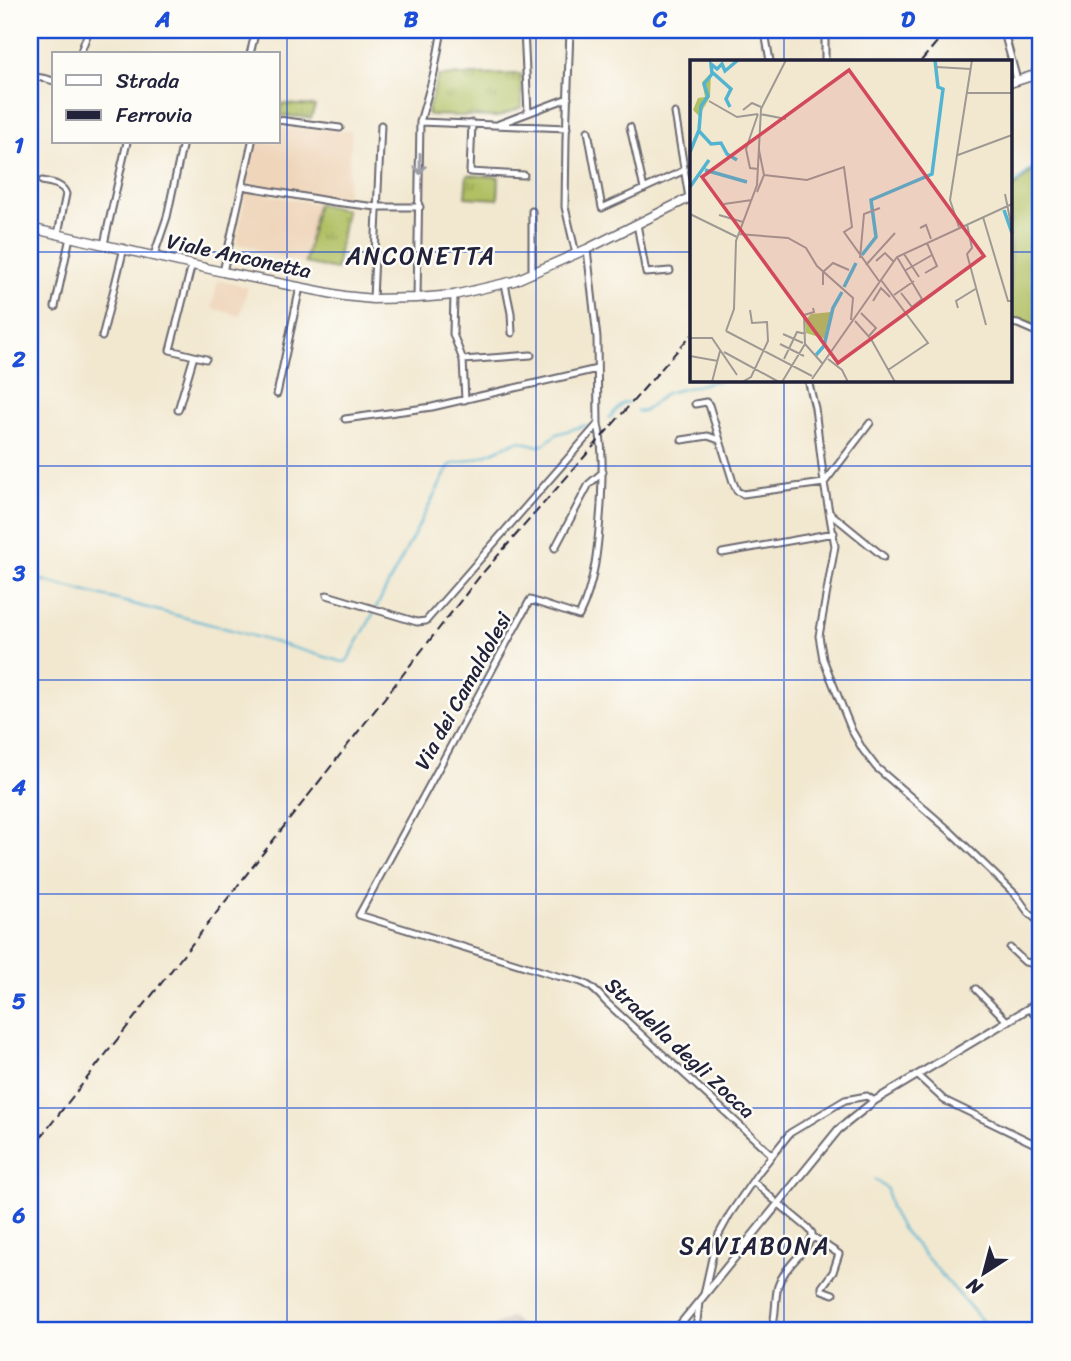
<svg xmlns="http://www.w3.org/2000/svg" width="1071" height="1361" font-family="Sriracha,sans-serif">
  <style>
    .built { fill: #efd6bb }
    .industrial { fill: url(#industrial-furrows) }
    .grass { fill: url(#grass-tufts); stroke: #69714f; stroke-width: 2 }
    .pitch { fill: #b0c063; stroke: #69714f; stroke-width: 2 }
    .lines { fill: none; stroke-linecap: round; stroke-linejoin: round }
    .stream { stroke: #52b4d1; stroke-width: 2 }
    .minor-casing { stroke: #6b676f; stroke-width: 9 }
    .tertiary-casing { stroke: #6b676f; stroke-width: 10 }
    .primary-casing { stroke: #6b676f; stroke-width: 11 }
    .minor { stroke: #fff; stroke-width: 5 }
    .tertiary { stroke: #fff; stroke-width: 6 }
    .primary { stroke: #fff; stroke-width: 8 }
    .rail { stroke: #22223b; stroke-width: 2; stroke-dasharray: 10 5; stroke-linecap: butt }
    .oneway { stroke: #9c9ca7 }
    .grid { fill: none; stroke: #1d4ed8; stroke-width: 2; stroke-opacity: 0.55 }
    .labels { text-anchor: middle; stroke-width: 5; stroke-linejoin: round; paint-order: stroke }
    .street-label { font-size: 21px; fill: #22223b; stroke: #fdfcf7 }
    .quarter-label { font-size: 24px; letter-spacing: 2px; fill: #22223b; stroke: #fdfcf7 }
    .inset-river { fill: none; stroke: #52b4d1; stroke-width: 3.5 }
    .inset-road { fill: none; stroke: #9f9994; stroke-width: 2 }
    .view { fill: #d1495b; fill-opacity: 0.15; stroke: #d1495b; stroke-width: 3.5 }
    .inset-edge { fill: none; stroke: #22223b; stroke-width: 3.5 }
    .neatline { fill: none; stroke: #1d4ed8; stroke-width: 2.5 }
    .grid-label { font-size: 23px; text-anchor: middle; font-weight: bold; fill: #1d4ed8 }
  </style>
  <defs>
    <pattern id="industrial-furrows" width="10" height="10" patternUnits="userSpaceOnUse" patternTransform="scale(1.75)"><rect width="10" height="10" fill="#cdc2b9"/><path d="M-1 1l2-2M0 10L10 0M9 11l2-2" fill="none" stroke="#b0a6a0"/></pattern>
    <pattern id="grass-tufts" width="24" height="20" patternUnits="userSpaceOnUse" patternTransform="scale(1.75)"><rect width="24" height="20" fill="#b0c063"/><path d="M3 7l-1-3M5 7V3M7 7l1-3M15 17l-1-3M17 17v-4M19 17l1-3" fill="none" stroke="#8f9c53"/></pattern>
  </defs>
  <rect width="100%" height="100%" fill="#fdfcf7"/>
  <filter id="ink" filterUnits="userSpaceOnUse"><feTurbulence type="fractalNoise" baseFrequency=".0143" numOctaves="2"/><feDisplacementMap in="SourceGraphic" scale="14" xChannelSelector="R" yChannelSelector="G"/><feConvolveMatrix kernelMatrix="1 2 1 2 8 2 1 2 1" color-interpolation-filters="sRGB"/></filter>
  <filter id="wash" filterUnits="userSpaceOnUse"><feTurbulence type="fractalNoise" baseFrequency=".00686" numOctaves="4" result="noise"/><feDisplacementMap in="SourceGraphic" scale="28" xChannelSelector="R" yChannelSelector="G"/><feGaussianBlur stdDeviation="1.57" result="paint"/><feColorMatrix in="noise" values="0 0 0 0 0 0 0 0 0 0 0 0 0 0 0 0 0 1.4 0 .05"/><feComposite in="paint" operator="in"/></filter>
  <g filter="url(#wash)">
    <rect width="100%" height="100%" fill="#f2e8d0"/>
    <path class="built" d="M278,128L352,131L346,202L248,183L246,181L253,142H278Z
      M246,191L317,204L305,263L256,251V248L236,244Z
      M218,280L248,287L240,316L212,308Z"/>
    <path class="industrial" d="M512,1317L525,1331H483Z"/>
    <path class="grass" d="M521,74L522,107L498,117L429,115L427,113L438,76Z
      M281,104L315,106L311,118L279,115Z
      M467,175L499,177L498,199L465,197Z
      M317,204L346,210L336,270L305,263Z"/>
    <path class="pitch" d="M1041,163V323L1028,327L1010,317V191Z"/>
    <g class="lines">
      <path class="stream" d="M1010,189L1041,160
        M637,411L643,412L666,393L720,380
        M609,418L623,403L629,402
        M30,577L228,629L343,662L347,661L374,613
        M376,608L450,465L481,457L515,442L520,441L538,446L543,445L557,434L586,425
        M874,1179L887,1189L890,1208L901,1228L991,1331
        M848,1322L852,1331"/>
    </g>
  </g>
  <g filter="url(#ink)">
    <g class="lines">
      <g class="minor-casing">
        <path id="minor" d="M524,30L528,113
          M570,30L566,139L565,207L576,254
          M825,30V61
          M1004,32L1017,80
          M80,54L89,30
          M250,54L256,30
          M770,61L765,32L775,30
          M30,80C38,75 46,79 54,81
          M675,113L689,198
          M278,120L340,128
          M420,122L567,128
          M472,123L470,172L524,175
          M499,124L568,98
          M630,127L644,189
          M588,131L602,208L685,170
          M42,181C51,183 63,184 66,194L58,234
          M242,186L334,202L377,207H420
          M532,211V274
          M637,224L646,273L670,271
          M104,244L127,142
          M587,249L597,338L598,424C604,451 602,478 601,505C598,544 596,581 579,616L530,600L359,915L557,976C582,981 589,982 606,1002L772,1155
          M154,255L167,217L183,142
          M192,264L170,350L206,359
          M223,272L252,142
          M505,284L511,313L512,333
          M454,295L453,334L463,360L531,355
          M417,298L420,122L434,73L442,30
          M373,299L381,125
          M55,307L70,237
          M1010,323L1018,324L1041,334
          M102,337L124,248
          M463,360L465,400
          M808,380L815,408L824,483L835,546L819,636L823,659L852,731L863,750L876,767L951,832L1016,895L1028,912L1041,924
          M277,394L300,287
          M695,404L706,402L709,405L733,482L737,491L743,494L824,483L870,423
          M178,410L194,356
          M345,419L432,407L597,369
          M682,440L708,436L719,440
          M830,513L884,557
          M555,548L589,484L603,472
          M722,553L834,533
          M327,595L417,622L426,621L598,424
          M1010,948L1025,962L1030,963L1041,955
          M976,989L1007,1021
          M1035,1005L1041,1011
          M1029,1009L1041,1021
          M917,1075L944,1100L1041,1147
          M753,1181L774,1200
          M812,1236L839,1254L833,1272L822,1287V1290L833,1294
          M704,1294L712,1258L719,1234L730,1214L758,1173L790,1133L845,1100L867,1096L874,1101
          M696,1331L699,1302
          M771,1331C777,1316 774,1301 778,1286C784,1267 803,1255 812,1238V1233L808,1228L778,1203"/>
      </g>
      <g class="tertiary-casing">
        <path id="tertiary" d="M675,1331L838,1130L874,1101L1041,1001"/>
      </g>
      <g class="primary-casing">
        <path id="primary" d="M1010,83L1041,73
          M30,228L223,272L344,296L373,299L417,298L454,295L514,281L587,249L691,197"/>
      </g>
      <use href="#minor" class="minor"/>
      <use href="#tertiary" class="tertiary"/>
      <use href="#primary" class="primary"/>
      <path class="rail" d="M921,61L947,30
        M30,1151L480,576L691,335"/>
    </g>
    <defs><path id="oneway-shaft" d="M-6 0H5M1.5-3L5.5 0L1.5 3" fill="none" stroke-width="1.6" stroke-linecap="round" stroke-linejoin="round" transform="scale(1.75)"/></defs>
    <use class="oneway" href="#oneway-shaft" transform="translate(420 164) rotate(90)"/>
  </g>
  <path class="grid" d="M287,30V1331M536,30V1331M784,30V61M30,252H691M1010,252H1041M784,380V1331M30,466H1041M30,680H1041M30,894H1041M30,1108H1041"/>
  <g class="labels">
    <g class="street-label">
      <text transform="translate(239 256) rotate(12)" y="7">Viale Anconetta</text>
      <text transform="translate(463 691) rotate(-61)" y="7">Via dei Camaldolesi</text>
      <text transform="translate(680 1048) rotate(43)" y="7">Stradella degli Zocca</text>
    </g>
    <g class="quarter-label">
      <text x="421" y="264">ANCONETTA</text>
      <text x="755" y="1254">SAVIABONA</text>
    </g>
  </g>
  <g transform="translate(690 60)">
    <rect width="322" height="322" fill="#f2e8d0"/>
    <path d="M21,13L20,37L9,56L3,50L8,38L15,37L12,22Z" fill="#b0c063"/>
    <path d="M141,252L135,279L116,273L115,261L121,254Z" fill="#b0c063"/>
    <path class="inset-river" d="M22,12L41,29L36,39L40,47M9,71L21,84L31,83L37,94L47,100M0,92L9,70L11,46L18,36L14,24L22,14L21,4L27,9L32,4L35,11L48,0M15,110L57,122M0,127L19,100M314,150L322,173M172,195L186,177L181,140L242,114L253,29L248,27L245,0M154,227L166,203M126,295L134,286L143,248L152,232"/>
    <path class="inset-road" d="M246,7L281,9M277,33H322M19,41L47,57L68,54M53,50L62,43L71,47M68,54L56,89L60,108L68,109M70,54L96,59M268,95L322,75M74,115L117,120L154,107L162,167L154,172L189,221M67,132L74,115L69,90M315,134L322,169M34,144L62,140M0,154L47,177M29,155L53,162M293,157L318,241H322M277,164L282,188L277,194L296,265M269,167L260,140L282,0M230,168L236,165L241,179M48,174L98,178L116,188L127,206L163,238L161,260M214,194L229,217M207,197L232,239L222,247L211,233M170,198L174,154L190,148M186,201L195,193L203,201M176,205L205,173M216,210L242,195M235,213L247,206L237,183M191,220L238,283L198,310M133,225V212L143,203L159,210M204,235L224,221M183,241L191,228L200,237M123,248L124,252L114,255L115,284L132,303M268,248L266,241L287,228M171,253L186,268L179,276M165,261L181,279L205,322M36,271L44,249L46,181L67,125L71,49L96,0M36,271L122,316M93,274L113,283M0,278H22L47,315M90,284L114,296M34,292L89,322M0,296L28,301M94,299L107,272L116,274M138,299L152,310L158,322M122,319L207,197L322,144M22,322L30,291M52,322L61,317L78,281L77,262L62,263L60,250M92,322L115,284"/>
    <path class="view" d="M159,10L294,196L148,303L12,117Z"/>
    <rect width="322" height="322" class="inset-edge"/>
  </g>
  <rect width="1071" height="1361" fill="none" stroke="#fdfcf7" stroke-width="77"/>
  <rect x="52" y="52" width="228" height="91" fill="#fdfcf7" stroke="#a5a5ac" stroke-width="2"/>
  <rect x="66" y="75" width="35" height="10" fill="#ffffff" stroke="#a5a5ac" stroke-width="2"/>
  <text x="116" y="88" font-size="21" fill="#22223b">Strada</text>
  <rect x="66" y="110" width="35" height="10" fill="#22223b" stroke="#a5a5ac" stroke-width="2"/>
  <text x="116" y="122" font-size="21" fill="#22223b">Ferrovia</text>
  <g transform="translate(984 1273) rotate(216)" stroke="#fdfcf7" stroke-width="5" paint-order="stroke">
  <path d="M0-5L12 26L0 18L-12 26Z" fill="#22223b"/>
  <text y="-10" font-size="19" font-weight="bold" text-anchor="middle" fill="#22223b">N</text>
  </g>
  <rect x="38" y="38" width="994" height="1284" class="neatline"/>
  <g class="grid-label">
    <text x="163" y="27">A</text>
    <text x="411" y="27">B</text>
    <text x="660" y="27">C</text>
    <text x="908" y="27">D</text>
    <text x="19" y="153">1</text>
    <text x="19" y="367">2</text>
    <text x="19" y="581">3</text>
    <text x="19" y="795">4</text>
    <text x="19" y="1009">5</text>
    <text x="19" y="1223">6</text>
  </g>
</svg>
